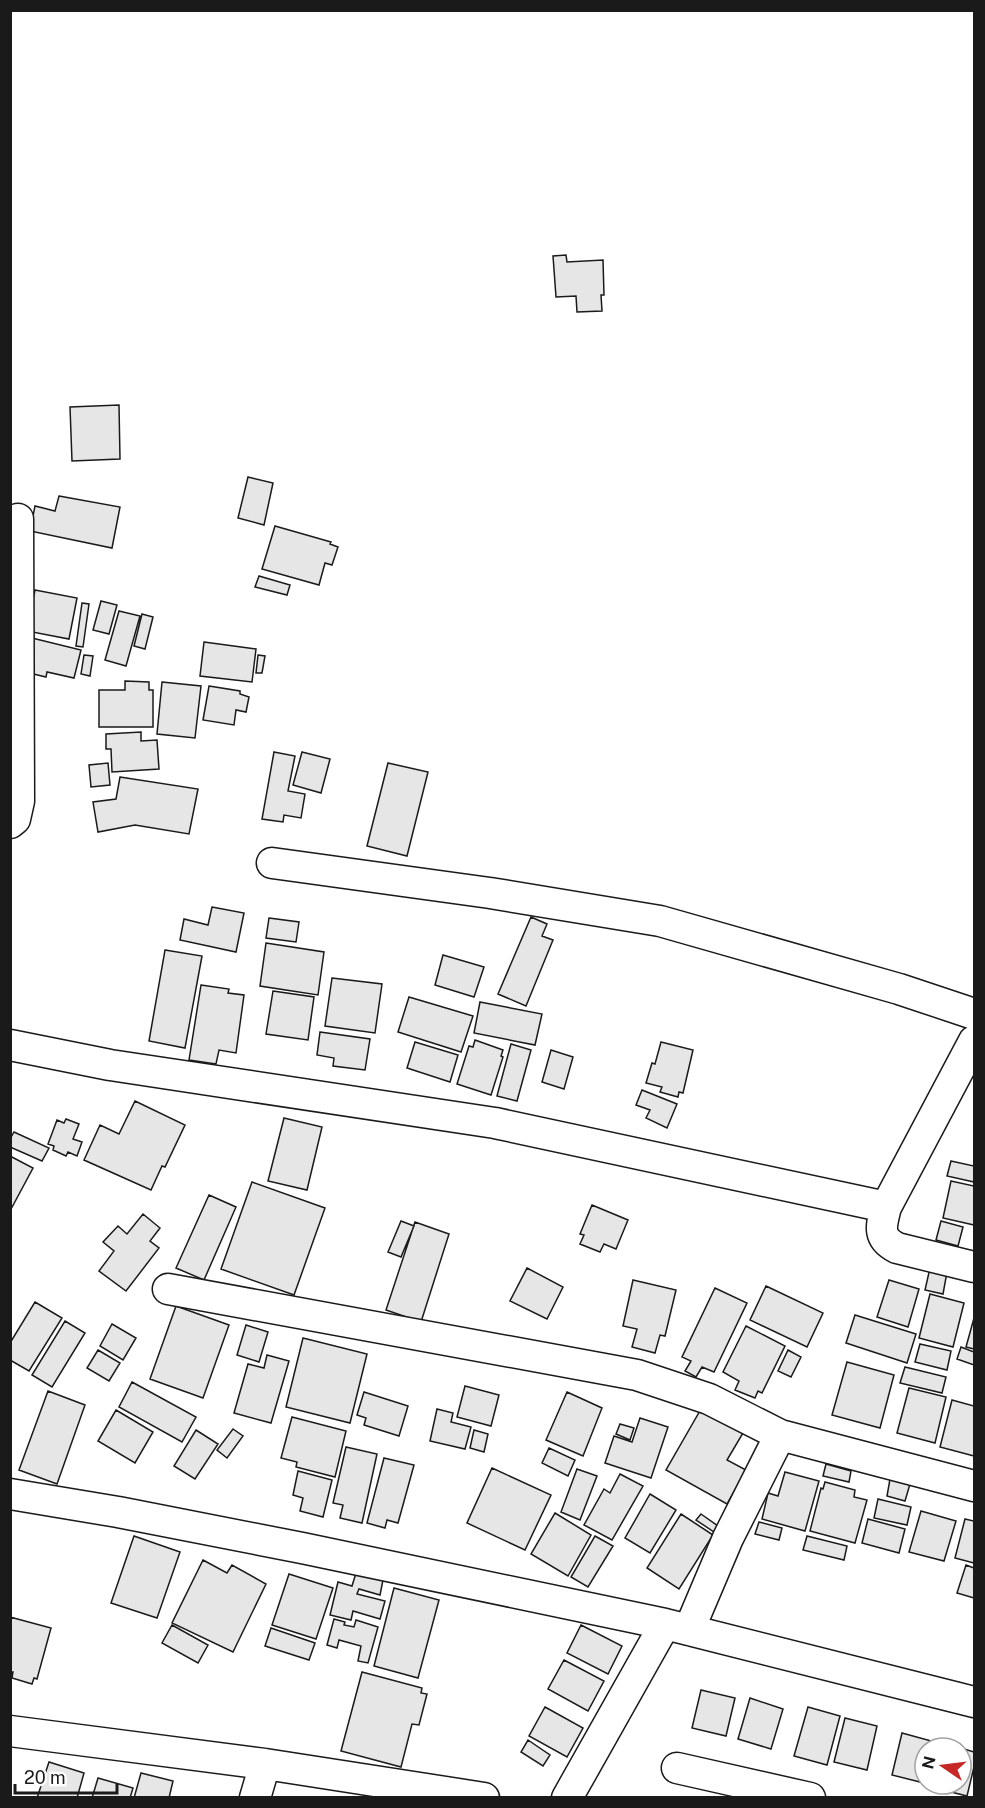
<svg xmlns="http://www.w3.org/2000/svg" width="985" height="1808" font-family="'Public Sans',sans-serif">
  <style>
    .building { fill: #e6e6e6; stroke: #1a1a1a; stroke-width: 1.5 }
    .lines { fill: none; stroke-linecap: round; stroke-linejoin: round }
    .minor-casing { stroke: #1a1a1a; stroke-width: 33 }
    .minor { stroke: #fff; stroke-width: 30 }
  </style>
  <rect width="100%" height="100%" fill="#fff"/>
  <path class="building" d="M566,255L567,262L603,260L604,295H601L602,311L577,312L576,296L556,297L553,256Z
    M119,405L120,459L72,461L70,407Z
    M248,477L273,483L264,525L238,518Z
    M59,496L120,507L112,548L30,531L35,506L55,511Z
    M275,526L331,542L330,544L338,547L332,565L325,563L319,585L262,569Z
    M259,576L290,585L287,595L255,587Z
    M35,590L77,598L69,639L27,631Z
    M101,601L117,605L109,634L93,630Z
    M82,603L89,604L83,647L76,646Z
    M119,611L140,616L126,666L105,660Z
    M142,614L153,617L145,649L134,646Z
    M32,638L81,650L74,678L47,672L46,677L25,672Z
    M204,642L256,649L252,682L200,676Z
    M84,655L93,656L90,676L81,674Z
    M258,655L265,656L262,673H256Z
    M125,681L149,682V690H153V727H99V690H125Z
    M162,682L201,686L195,738L157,734Z
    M209,686L240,691V694L249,697L246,712L236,710L234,725L203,720Z
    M141,732V741L157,740L159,769L112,772L111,749H106V734Z
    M274,752L295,756L288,791L305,794L301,818L284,815L283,822L262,819Z
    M302,752L330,759L321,793L293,785Z
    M108,763L110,785L91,787L89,765Z
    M388,763L428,772L407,856L367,846Z
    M120,777L198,789L189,834L135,825L98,832L93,802L116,799Z
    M212,907L244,913L236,952L180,940L184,919L208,925Z
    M531,917L547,924L542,936L553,940L526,1006L498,994Z
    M269,918L299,922L296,942L266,938Z
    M266,943L324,952L318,995L260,986Z
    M165,950L202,956L185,1048L149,1041Z
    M443,955L484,967L474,997L435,985Z
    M332,978L382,984L375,1033L325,1026Z
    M201,985L229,989L228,993L244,995L236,1053L219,1050L216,1064L189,1060Z
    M273,991L314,997L308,1040L266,1034Z
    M409,997L473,1016L461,1052L398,1032Z
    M480,1002L542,1014L535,1045L474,1033Z
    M320,1032L370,1039L365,1070L333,1066L334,1058L317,1055Z
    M475,1040L503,1050L501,1056L503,1057L491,1095L457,1084L469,1046L473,1047Z
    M415,1042L458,1055L450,1082L407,1068Z
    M661,1042L693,1050L683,1093L679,1092L678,1097L660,1092L662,1087L646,1083L652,1063L655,1064Z
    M511,1044L531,1050L517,1101L497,1096Z
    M551,1050L573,1057L564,1089L542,1082Z
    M642,1090L677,1104L667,1128L646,1118L650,1110L636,1105Z
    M135,1101L185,1125L165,1167L162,1166L151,1190L84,1160L100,1125L119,1134Z
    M284,1118L322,1127L307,1190L268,1181Z
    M66,1119L79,1124L73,1139L82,1142L77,1156L68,1152L66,1156L53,1150L54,1146L48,1144L57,1120L64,1123Z
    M14,1132L49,1148L42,1161L10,1147V1139Z
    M10,1156L33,1168L10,1211Z
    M951,1161L974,1166V1182L947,1176Z
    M951,1181L974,1186V1225L943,1218Z
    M252,1182L325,1208L294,1295L221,1269Z
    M209,1195L236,1207L204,1280L176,1268Z
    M592,1205L628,1220L616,1249L604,1244L600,1252L580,1244L584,1235L580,1234Z
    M143,1214L160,1228L150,1241L159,1248L126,1291L99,1271L114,1251L103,1242L118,1226L127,1234Z
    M401,1221L414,1226L401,1257L388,1252Z
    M941,1221L963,1227L958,1246L936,1240Z
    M415,1222L449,1234L421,1322L386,1310Z
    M527,1268L563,1287L547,1319L510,1301Z
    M930,1268L947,1272L943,1294L925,1290Z
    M633,1280L676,1290L665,1336L660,1335L655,1353L632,1347L637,1329L623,1326Z
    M889,1280L919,1289L908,1327L877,1317Z
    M766,1286L823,1313L807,1347L750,1320Z
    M715,1288L747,1303L714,1372L702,1367L696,1377L685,1371L691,1361L682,1357Z
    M930,1294L964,1303L953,1347L919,1338Z
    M35,1302L62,1318L29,1371L10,1360V1343Z
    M176,1306L229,1325L203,1398L150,1379Z
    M855,1315L916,1334L907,1363L846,1343Z
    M974,1318V1349L966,1347Z
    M65,1321L85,1333L52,1387L32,1375Z
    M112,1324L136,1338L123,1360L100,1346Z
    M246,1325L268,1332L259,1362L237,1355Z
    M746,1326L785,1346L762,1393L758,1391L755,1398L735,1390L739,1381L723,1372Z
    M303,1338L367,1354L350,1423L286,1407Z
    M920,1344L951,1351L947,1370L915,1362Z
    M961,1347L974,1352V1365L957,1359Z
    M98,1350L120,1363L109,1381L87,1368Z
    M788,1350L801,1357L791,1377L778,1371Z
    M267,1355L289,1361L271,1423L234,1413L248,1364L264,1368Z
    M847,1362L894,1375L880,1428L832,1415Z
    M905,1367L946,1377L942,1393L900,1383Z
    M132,1382L196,1417L182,1442L119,1407Z
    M465,1386L499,1395L491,1426L457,1417Z
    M909,1388L946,1397L935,1443L897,1433Z
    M48,1391L85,1405L57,1484L19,1470Z
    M364,1392L408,1406L399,1436L364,1425L366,1418L357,1415Z
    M567,1392L602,1408L583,1456L546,1440Z
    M952,1400L974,1406V1456L940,1447Z
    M437,1409L453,1413L451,1422L471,1427L465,1449L430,1441Z
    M701,1409L743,1433L727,1460L746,1470L727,1504L666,1470Z
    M116,1410L153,1432L135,1463L98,1441Z
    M292,1417L346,1431L335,1477L296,1467L297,1462L281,1458Z
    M640,1418L668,1427L651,1478L605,1463L614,1436L632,1442Z
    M620,1424L634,1428L630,1440L616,1434Z
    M233,1429L243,1436L227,1458L217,1450Z
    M196,1430L218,1444L195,1479L174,1466Z
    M474,1430L488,1434L484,1452L470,1448Z
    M346,1447L377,1454L362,1523L340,1518L343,1505L333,1503Z
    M549,1448L575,1460L568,1476L542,1463Z
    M384,1458L414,1465L398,1523L387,1520L385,1528L367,1523Z
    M826,1464L851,1471L849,1482L823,1476Z
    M492,1468L551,1495L525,1550L467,1523Z
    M577,1469L597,1476L580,1520L561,1512Z
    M298,1471L332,1480L323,1517L300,1511L303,1498L293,1495Z
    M785,1472L819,1481L805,1531L762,1519L768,1493L778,1496Z
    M620,1474L643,1486L612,1540L584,1525L604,1489L610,1493Z
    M890,1479L910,1484L905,1501L887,1496Z
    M825,1482L855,1490L854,1497L867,1500L855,1543L810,1531L821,1488L823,1489Z
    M650,1494L676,1510L650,1553L625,1538Z
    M878,1499L911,1507L907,1525L874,1518Z
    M921,1511L956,1521L944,1561L909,1552Z
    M555,1513L591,1535L568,1576L531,1554Z
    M681,1514L713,1535L679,1589L647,1568Z
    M701,1514L718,1526L714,1532L696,1520Z
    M868,1519L905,1529L899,1553L862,1543Z
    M965,1519L974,1521V1563L955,1558Z
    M759,1522L782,1528L779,1540L755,1534Z
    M134,1536L180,1552L157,1618L111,1603Z
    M595,1536L613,1546L588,1587L571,1577Z
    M807,1536L847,1546L844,1560L803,1550Z
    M203,1560L227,1573L232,1565L266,1584L233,1652L172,1623Z
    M966,1565L974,1568V1598L957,1593Z
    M356,1573L383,1580L380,1595L359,1589L357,1594L385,1601L380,1619L353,1611L351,1620L330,1615L338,1582L352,1586Z
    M289,1574L333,1588L316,1639L272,1625Z
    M394,1588L439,1600L418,1678L374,1666Z
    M10,1617L51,1628L37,1679L34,1678L32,1684L12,1678L13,1672H10Z
    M334,1619L345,1622L344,1625L354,1627L356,1620L378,1627L368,1663L358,1661L361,1646L339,1640L337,1648L327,1645Z
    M172,1625L208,1645L198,1663L162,1643Z
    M581,1625L622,1646L608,1674L567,1653Z
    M271,1628L315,1643L309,1660L265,1646Z
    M564,1660L604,1681L588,1711L548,1689Z
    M362,1672L422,1688L421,1693L427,1694L419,1725L412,1724L401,1767L341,1751Z
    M701,1690L735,1698L726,1736L692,1728Z
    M750,1698L783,1709L771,1749L738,1739Z
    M545,1707L583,1728L567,1757L529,1736Z
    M808,1707L840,1716L827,1765L794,1756Z
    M845,1718L877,1726L867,1770L834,1762Z
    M902,1733L935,1742L934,1748H925L924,1783L892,1775Z
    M528,1740L550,1755L543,1766L521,1752Z
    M942,1743L960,1748H941Z
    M961,1748L974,1752V1767L967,1796L931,1787L932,1784H961Z
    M49,1762L84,1773L77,1798H37Z
    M141,1773L173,1781L169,1798H134Z
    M98,1778L133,1788L130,1798H92Z"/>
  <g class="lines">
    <g class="minor-casing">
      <path id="minor" d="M10,823L15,819L19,801L18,519
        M272,863L490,893L660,921L899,989L974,1014
        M974,1041L886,1207C881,1226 877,1238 897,1248L974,1267
        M10,1045L110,1065L495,1123L886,1207
        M168,1289L637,1375L709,1399L780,1435L974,1486
        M10,1494L118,1512L302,1548L665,1624L974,1702
        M689,1630L728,1538L780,1435
        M10,1731L265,1764L484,1798
        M677,1768L810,1798
        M255,1798L265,1764
        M567,1798L665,1624"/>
    </g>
    <use href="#minor" class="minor"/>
  </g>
  <rect width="985" height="1808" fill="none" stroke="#1a1a1a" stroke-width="24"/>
  <g transform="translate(943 1766) rotate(284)"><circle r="28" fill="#ffffff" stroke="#a3a3a3" stroke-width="1.5"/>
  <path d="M0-4.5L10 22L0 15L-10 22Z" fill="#c62828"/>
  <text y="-9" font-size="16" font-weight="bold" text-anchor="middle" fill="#1a1a1a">N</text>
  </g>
  <path d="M15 1784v9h102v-9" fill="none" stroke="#1a1a1a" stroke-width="3"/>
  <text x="24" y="1784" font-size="18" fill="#1a1a1a" stroke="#ffffff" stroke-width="4.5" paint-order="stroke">20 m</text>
</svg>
